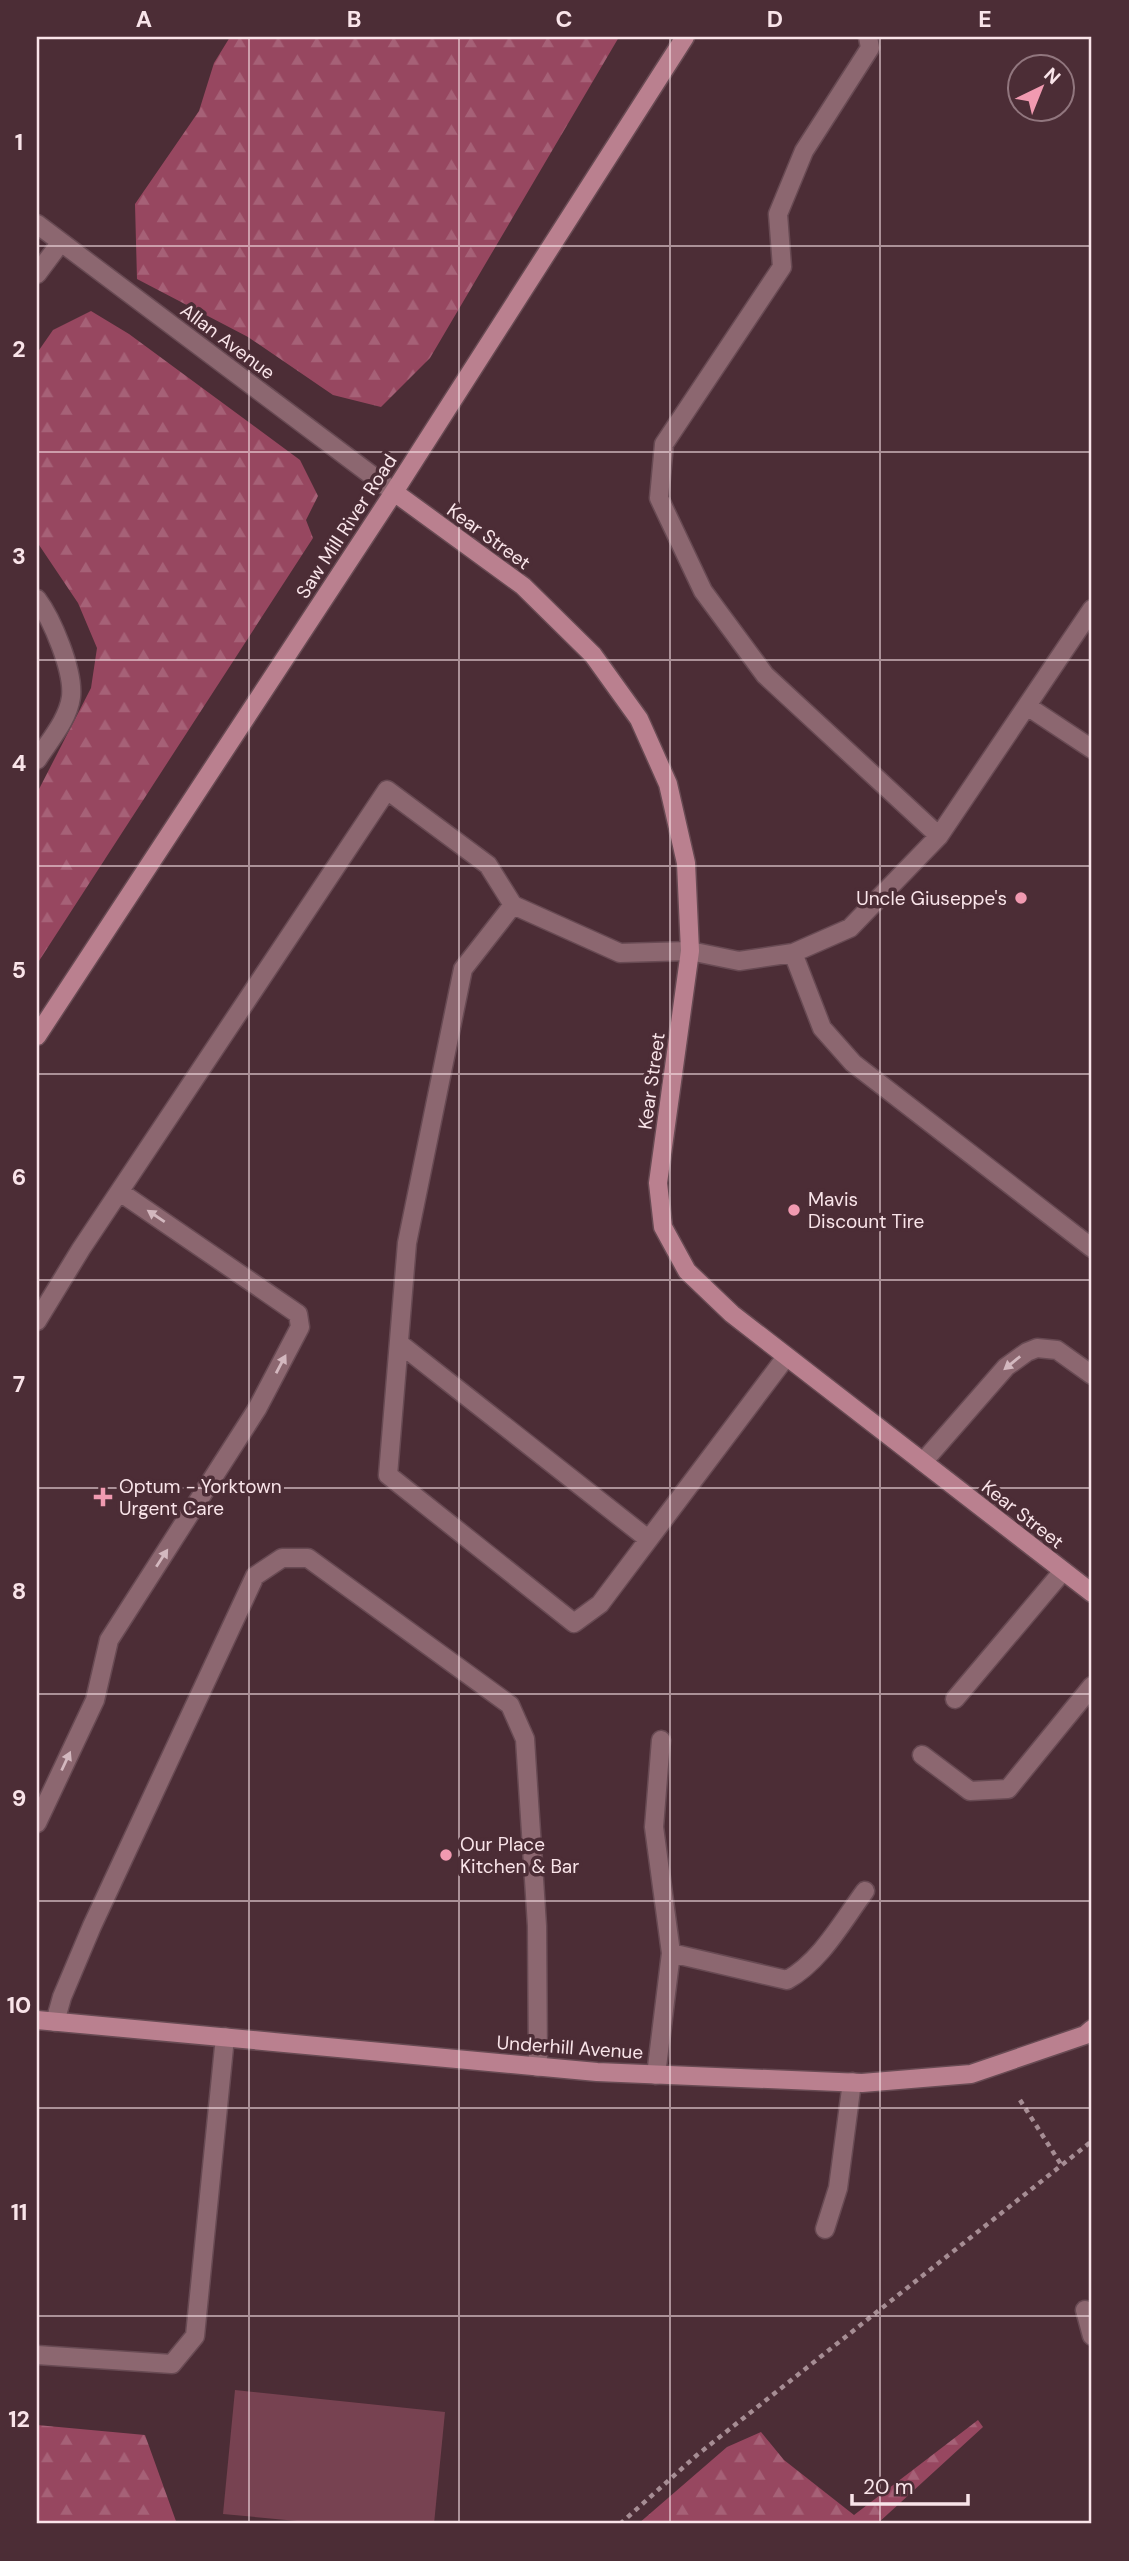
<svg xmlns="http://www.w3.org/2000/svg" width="1129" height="2561" font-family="'DM Sans',sans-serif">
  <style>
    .forest { fill: url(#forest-firs) }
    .garden { fill: #774251 }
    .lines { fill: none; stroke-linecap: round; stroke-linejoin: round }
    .lane-casing { stroke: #684a53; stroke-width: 21 }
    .street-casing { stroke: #684a53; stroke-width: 21 }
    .secondary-casing { stroke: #684a53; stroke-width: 21 }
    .path { stroke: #a68d94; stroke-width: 4.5; stroke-dasharray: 5 5; stroke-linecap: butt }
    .lane { stroke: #8c6770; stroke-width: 18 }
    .street { stroke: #8c6770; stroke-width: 18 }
    .secondary { stroke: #ba808f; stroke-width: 18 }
    .oneway { fill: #d3b8bf }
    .grid { fill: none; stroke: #f9e4e9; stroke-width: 2; stroke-opacity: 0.55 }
    .poi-dot { fill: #f19ab1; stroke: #4c2d36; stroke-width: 2.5 }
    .labels { text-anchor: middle; stroke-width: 7; stroke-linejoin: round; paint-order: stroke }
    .street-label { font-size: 19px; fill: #f9e4e9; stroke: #4c2d36 }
    .poi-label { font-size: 19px; fill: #f9e4e9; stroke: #4c2d36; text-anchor: start }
    .neatline { fill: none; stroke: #f9e4e9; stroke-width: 2.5 }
    .grid-label { font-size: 23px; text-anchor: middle; font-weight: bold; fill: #f9e4e9 }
  </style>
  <defs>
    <pattern id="forest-firs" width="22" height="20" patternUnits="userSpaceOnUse" patternTransform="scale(1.75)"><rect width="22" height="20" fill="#974760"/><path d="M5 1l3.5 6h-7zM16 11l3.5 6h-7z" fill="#a66177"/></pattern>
  </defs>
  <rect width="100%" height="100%" fill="#4c2d36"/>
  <path class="forest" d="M230,37H619L430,358L381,407L333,395L248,337L137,279L135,204L199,111L214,63Z
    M91,311L129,334L300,460L318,496L306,520L313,538L37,964V793L91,688L97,648L78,603L37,542V353L53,330Z
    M978,2420L983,2427L877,2524H638L727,2447L761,2432L784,2460L854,2515Z
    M37,2425L145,2435L177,2524H37Z"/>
  <path class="garden" d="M235,2390L445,2412L434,2524H329L223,2514Z"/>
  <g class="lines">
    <g class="lane-casing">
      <path id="lane" d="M868,37L870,48L804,151L778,214L782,267L664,444L659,498L703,591L765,675L939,836
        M37,599C52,619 74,671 71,697C68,720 49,741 37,760
        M1027,706L1092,749
        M793,953L822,1028L853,1063L1092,1248
        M37,1321L81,1249L387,790L488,865L513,905
        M399,1343L648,1539
        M786,1357L600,1604L574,1623L388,1475L407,1243L463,969L513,905L620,953L690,951L739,961L793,953L850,928L939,836L1092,609
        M923,1462L1006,1367L1027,1352L1037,1348L1057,1350L1092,1375
        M955,1699L1063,1571
        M922,1755L970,1791L1008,1789L1092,1686
        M37,1823L95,1700L109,1640L257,1409L300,1327L298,1314L120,1192
        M671,1953L787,1980C821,1961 842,1922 865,1891
        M55,2022L62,1997L92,1926L255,1576L282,1558H308L510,1705L525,1739L537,1926L538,2067
        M656,2075L671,1953L654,1827L661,1740
        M825,2229L838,2188L852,2082
        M1085,2310L1092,2336
        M37,2355L172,2364L195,2336L225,2037"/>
    </g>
    <g class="street-casing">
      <path id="street" d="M37,224L394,492
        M37,274L61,242"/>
    </g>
    <g class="secondary-casing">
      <path id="secondary" d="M394,492L523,586L593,655L639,719L668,784L686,863L690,951L658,1183L663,1227L687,1271L732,1314L1092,1593
        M37,1036L394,492L685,37
        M37,2020L597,2072L862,2083L971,2074L1085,2035L1092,2029"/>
    </g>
    <path class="path" d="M1020,2100L1062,2166
      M620,2524L697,2455L1092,2141"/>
    <use href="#lane" class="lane"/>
    <use href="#street" class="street"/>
    <use href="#secondary" class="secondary"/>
  </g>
  <defs><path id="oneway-solid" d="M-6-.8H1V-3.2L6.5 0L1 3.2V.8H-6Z" transform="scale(1.75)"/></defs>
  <g class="oneway">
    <use href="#oneway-solid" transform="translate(156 1216) rotate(-146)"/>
    <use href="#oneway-solid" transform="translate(1012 1363) rotate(141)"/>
    <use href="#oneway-solid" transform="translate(281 1364) rotate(-62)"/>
    <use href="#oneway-solid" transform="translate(162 1558) rotate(-57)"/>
    <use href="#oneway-solid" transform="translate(66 1761) rotate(-65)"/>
  </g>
  <path class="grid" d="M249,37V2524M459,37V2524M670,37V2524M880,37V2524M37,246H1092M37,452H1092M37,660H1092M37,866H1092M37,1074H1092M37,1280H1092M37,1488H1092M37,1694H1092M37,1901H1092M37,2108H1092M37,2316H1092"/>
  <g class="poi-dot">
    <circle cx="1021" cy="898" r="7"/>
    <circle cx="794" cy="1210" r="7"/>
    <path d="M99.5 1486.5h7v7h7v7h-7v7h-7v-7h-7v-7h7z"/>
    <circle cx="446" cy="1855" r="7"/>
  </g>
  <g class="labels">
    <g class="street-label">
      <text transform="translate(228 341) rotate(37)" y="7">Allan Avenue</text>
      <text transform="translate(346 526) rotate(-57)" y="7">Saw Mill River Road</text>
      <text transform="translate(489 536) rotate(36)" y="7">Kear Street</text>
      <text transform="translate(651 1081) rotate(-82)" y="7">Kear Street</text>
      <text transform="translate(1023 1514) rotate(38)" y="7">Kear Street</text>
      <text transform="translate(570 2047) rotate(4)" y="7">Underhill Avenue</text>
    </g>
    <g class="poi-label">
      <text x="1007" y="905" text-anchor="end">Uncle Giuseppe's</text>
      <text x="808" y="1206">Mavis<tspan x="808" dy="22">Discount Tire</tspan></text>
      <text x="119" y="1493">Optum - Yorktown<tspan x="119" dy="22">Urgent Care</tspan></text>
      <text x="460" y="1851">Our Place<tspan x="460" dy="22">Kitchen &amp; Bar</tspan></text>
    </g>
  </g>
  <rect width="1129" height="2561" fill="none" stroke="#4c2d36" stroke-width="77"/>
  <g transform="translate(1041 88) rotate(43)"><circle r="33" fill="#4c2d36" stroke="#91767e" stroke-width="2"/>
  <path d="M0-5L12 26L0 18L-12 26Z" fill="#f19ab1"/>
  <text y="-10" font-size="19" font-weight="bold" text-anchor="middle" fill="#f9e4e9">N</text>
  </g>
  <path d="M852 2494v10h116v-10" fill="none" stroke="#f9e4e9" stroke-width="3.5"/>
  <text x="863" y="2494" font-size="21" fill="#f9e4e9" stroke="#4c2d36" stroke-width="5" paint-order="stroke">20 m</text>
  <rect x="38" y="38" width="1052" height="2484" class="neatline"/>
  <g class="grid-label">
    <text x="144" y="27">A</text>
    <text x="354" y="27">B</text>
    <text x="564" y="27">C</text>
    <text x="775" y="27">D</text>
    <text x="985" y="27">E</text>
    <text x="19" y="150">1</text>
    <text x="19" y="357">2</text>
    <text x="19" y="564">3</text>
    <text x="19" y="771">4</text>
    <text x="19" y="978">5</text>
    <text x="19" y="1185">6</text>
    <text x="19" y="1392">7</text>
    <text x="19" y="1599">8</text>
    <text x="19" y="1806">9</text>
    <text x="19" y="2013">10</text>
    <text x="19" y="2220">11</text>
    <text x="19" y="2427">12</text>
  </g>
</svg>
